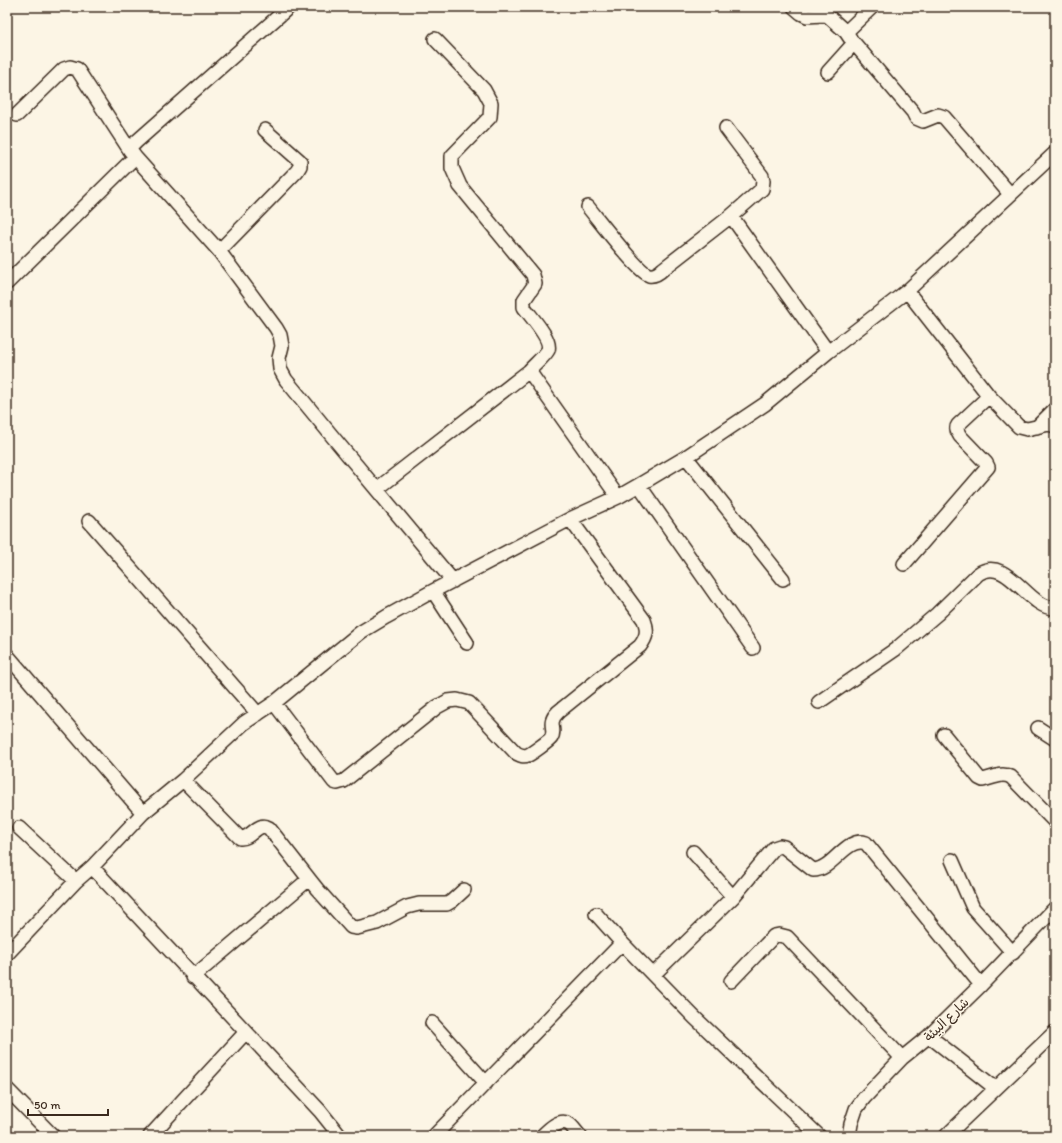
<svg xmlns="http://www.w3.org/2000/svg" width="1062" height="1143" font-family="Itim,'Playpen Sans Arabic',sans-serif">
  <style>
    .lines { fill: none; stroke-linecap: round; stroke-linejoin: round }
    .minor-casing { stroke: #3b2a1e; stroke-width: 16 }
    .minor { stroke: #fcf5e5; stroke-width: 13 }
    .labels { text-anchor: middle; stroke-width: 3; stroke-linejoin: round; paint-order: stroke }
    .street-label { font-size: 13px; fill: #3b2a1e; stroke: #fcf5e5 }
  </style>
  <rect width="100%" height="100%" fill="#fcf5e5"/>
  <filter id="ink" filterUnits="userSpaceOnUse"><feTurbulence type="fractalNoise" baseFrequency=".025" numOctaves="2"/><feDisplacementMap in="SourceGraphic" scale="8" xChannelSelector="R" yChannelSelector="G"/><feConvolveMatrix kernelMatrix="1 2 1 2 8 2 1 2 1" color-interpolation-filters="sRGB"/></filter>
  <g filter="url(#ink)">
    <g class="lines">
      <g class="minor-casing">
        <path id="minor" d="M794,7L801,13L807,16L823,15L828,16L846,32
          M850,38L846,32L872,7
          M435,39L484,90L491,103L490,117L452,156V168L460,186L533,275L535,284L524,300V307C530,316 552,339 548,350C545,356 533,366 529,371L618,497
          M828,72L854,43L913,112L916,118L923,121L938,115L944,117L1010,194
          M17,115L64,69L70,67L77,69L129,149
          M726,128L762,176L763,181L762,189L731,216L828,352
          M135,157L129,149L136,142L289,7
          M588,207C598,219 638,272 649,275C655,276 659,273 663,269L731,216
          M219,251L297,171L300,166V161L265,130
          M7,283L135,157L219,251L276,328L280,335L282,346L279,358L280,369L286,380L337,442L453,581
          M907,291L989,396L1019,427L1027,429L1049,424L1055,426
          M1037,427L1055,409
          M686,457L783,579
          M639,485L753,648
          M377,489L529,371
          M89,521L258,714
          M904,564L988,467L986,463L960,436C958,432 955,429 958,425L989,396
          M433,591L467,643
          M7,655L143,813
          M819,702L896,649L937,614L978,574C1007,554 1028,609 1055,608
          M274,703L334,782L337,783L344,781L437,707L448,701L457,700L469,703L516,753C520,755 523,757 528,755C531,754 549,741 551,738C557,729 546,724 558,712L640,646C647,637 648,630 644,620L570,519
          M1038,728L1055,739
          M944,735L979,778L983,780C993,778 1001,772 1011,777L1055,822
          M183,780L240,838C252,839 257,821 269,828L309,879
          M19,828L76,881
          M693,852L733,897
          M952,860L973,908L1013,953
          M92,867L320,1111L340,1136
          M596,914L622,943L694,1017L819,1136
          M7,954L76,881L92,867L143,813L183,780L244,723L274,703L361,632L386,617L433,591L570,519L618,497L639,485L686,457L765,404L828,352L907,291L1055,153
          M654,974L733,897L774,848L780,846L784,847L813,870C833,870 846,836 866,843L981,985
          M193,977L309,879L317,889L351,927L357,928L377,923L407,907L419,904H447L452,901L464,890
          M731,981L774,936L779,935L787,937L902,1058
          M432,1023L486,1083
          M929,1036L995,1088
          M7,1089L53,1136
          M150,1136L246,1032
          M434,1136L622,943
          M542,1136C548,1130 559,1118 569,1124C573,1127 576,1132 580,1136
          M849,1136L851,1124L856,1109L864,1098L902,1058L929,1036L981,985L1055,908
          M946,1136L1055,1032"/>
      </g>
      <use href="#minor" class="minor"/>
    </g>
  </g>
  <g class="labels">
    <g class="street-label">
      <text transform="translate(946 1019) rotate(-44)" y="5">شارع البيئة</text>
    </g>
  </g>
  <rect width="1062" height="1143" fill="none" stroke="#fcf5e5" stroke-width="24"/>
  <rect x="12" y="12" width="1038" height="1119" fill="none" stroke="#3b2a1e" stroke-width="1.5" filter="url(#ink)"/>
  <path d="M28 1109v6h80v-6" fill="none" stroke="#3b2a1e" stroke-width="2"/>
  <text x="34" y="1109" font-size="12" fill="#3b2a1e" stroke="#fcf5e5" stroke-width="3" paint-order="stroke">50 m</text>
</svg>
